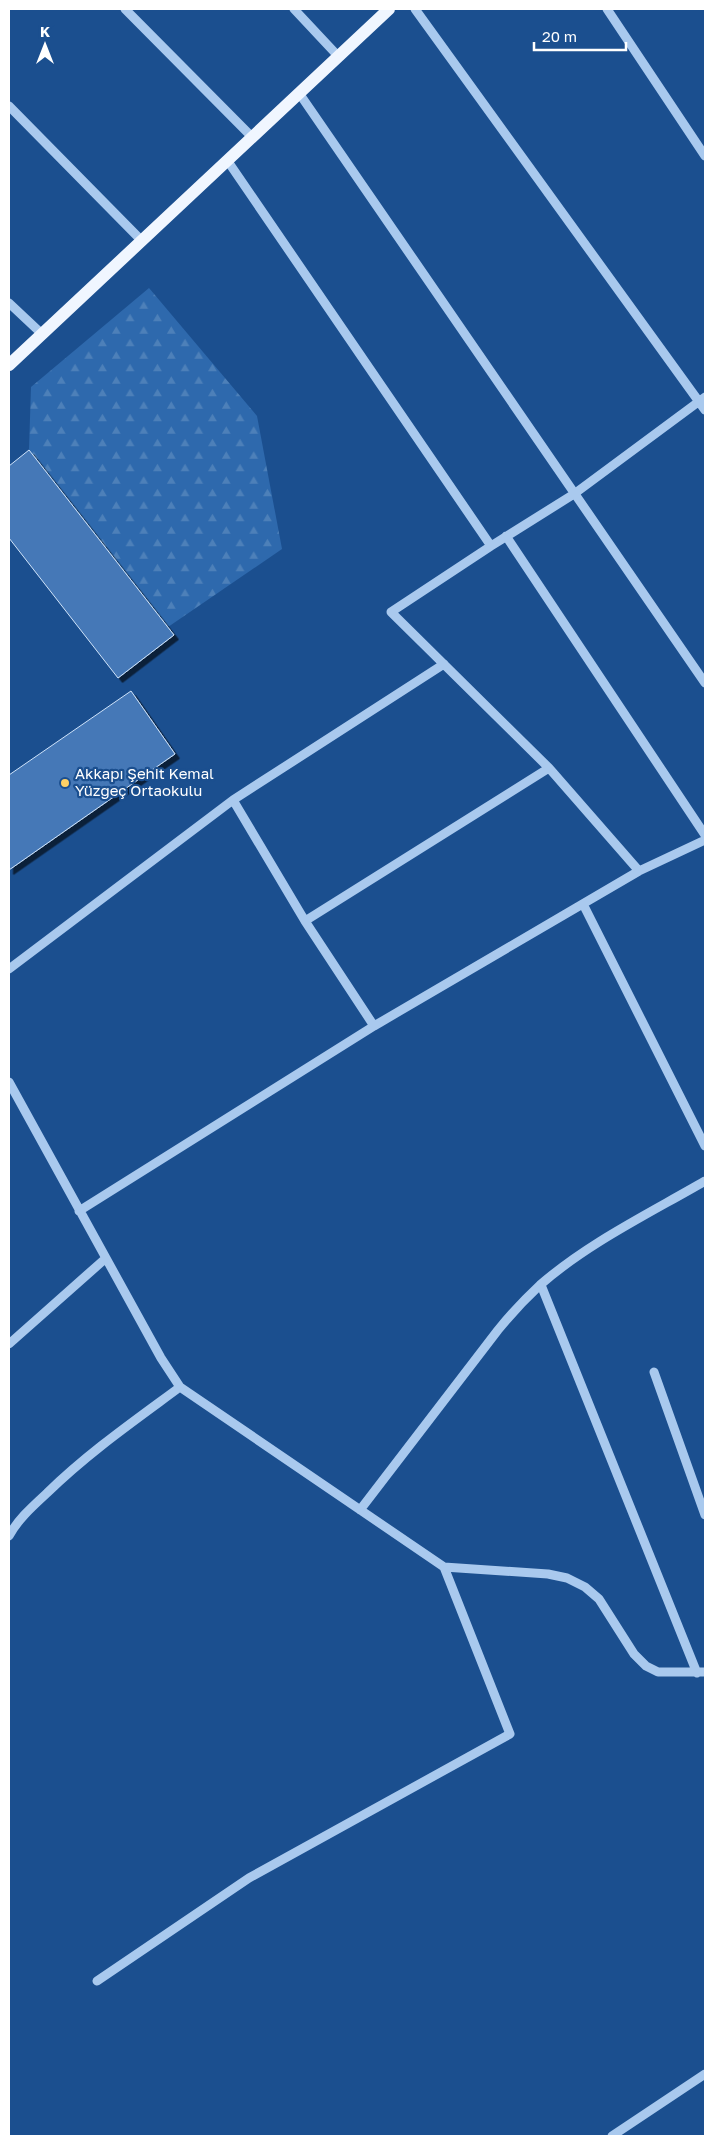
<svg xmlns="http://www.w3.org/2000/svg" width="714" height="2145" font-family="'Golos Text',sans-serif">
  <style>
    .forest { fill: url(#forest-firs) }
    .building { fill: #4478b7; stroke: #cfe3fa; filter: url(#shadow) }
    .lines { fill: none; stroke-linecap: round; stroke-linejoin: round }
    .minor { stroke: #a9c9ee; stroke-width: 9 }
    .major { stroke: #f0f6ff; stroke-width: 12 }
    .poi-dot { fill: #ffd166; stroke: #1b4f8f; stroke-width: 2 }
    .labels { text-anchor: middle; stroke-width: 4.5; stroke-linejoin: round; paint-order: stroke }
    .poi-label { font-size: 15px; fill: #fff; stroke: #1b4f8f; text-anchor: start }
  </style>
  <defs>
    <pattern id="forest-firs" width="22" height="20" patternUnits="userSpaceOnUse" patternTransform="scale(1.25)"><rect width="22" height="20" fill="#2e69ad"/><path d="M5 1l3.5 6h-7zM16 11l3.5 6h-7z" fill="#4d80b9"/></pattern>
    <filter id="shadow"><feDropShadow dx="4.5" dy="4.5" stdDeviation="0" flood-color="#0009"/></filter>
  </defs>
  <rect width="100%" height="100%" fill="#1b4f8f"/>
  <path class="forest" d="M149,288L257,416L282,549L168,627L29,450L31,387Z"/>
  <path class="building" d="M29,450L174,635L118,678L9,538V466Z
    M131,691L175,754L9,870V775Z"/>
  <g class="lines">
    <path class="minor" d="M125,9L252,137
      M294,9L338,56
      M415,9L705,410
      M607,9L705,156
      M299,93L705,683
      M9,106L142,241
      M227,160L491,546
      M9,303L42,334
      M506,536L705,835
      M233,800L305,921L374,1026
      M639,871L549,768L391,612L491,546L574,494L705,397
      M583,904L705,1146
      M305,921L549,768
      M9,969L233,800L444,664
      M9,1082L161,1358L180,1387L444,1567L548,1574L567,1578L585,1587L599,1599L634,1654L646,1666L658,1672H705
      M79,1211L374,1026L639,871L705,840
      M541,1285L697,1673
      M9,1344L106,1258
      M654,1372L705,1515
      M360,1510L498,1330C511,1314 525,1299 540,1285C588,1243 650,1213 705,1181
      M9,1536C18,1519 33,1506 47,1493C88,1453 134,1421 180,1387
      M97,1981L249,1878L510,1734L444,1567
      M612,2136L705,2074"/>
    <path class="major" d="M9,365L389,9"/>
  </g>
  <circle class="poi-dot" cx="65" cy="783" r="5"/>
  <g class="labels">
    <g class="poi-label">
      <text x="75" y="779">Akkapı Şehit Kemal<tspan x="75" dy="17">Yüzgeç Ortaokulu</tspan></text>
    </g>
  </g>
  <rect width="714" height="2145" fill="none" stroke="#ffffff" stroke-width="20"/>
  <g transform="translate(45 45)" stroke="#1b4f8f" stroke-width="4" paint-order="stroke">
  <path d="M0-4L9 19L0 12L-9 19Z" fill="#ffffff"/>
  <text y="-8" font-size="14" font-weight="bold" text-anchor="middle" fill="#ffffff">K</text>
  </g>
  <path d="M534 42v8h92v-8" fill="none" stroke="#ffffff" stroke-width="2.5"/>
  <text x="542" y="42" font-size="15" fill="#ffffff" stroke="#1b4f8f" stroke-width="4" paint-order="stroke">20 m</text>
</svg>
